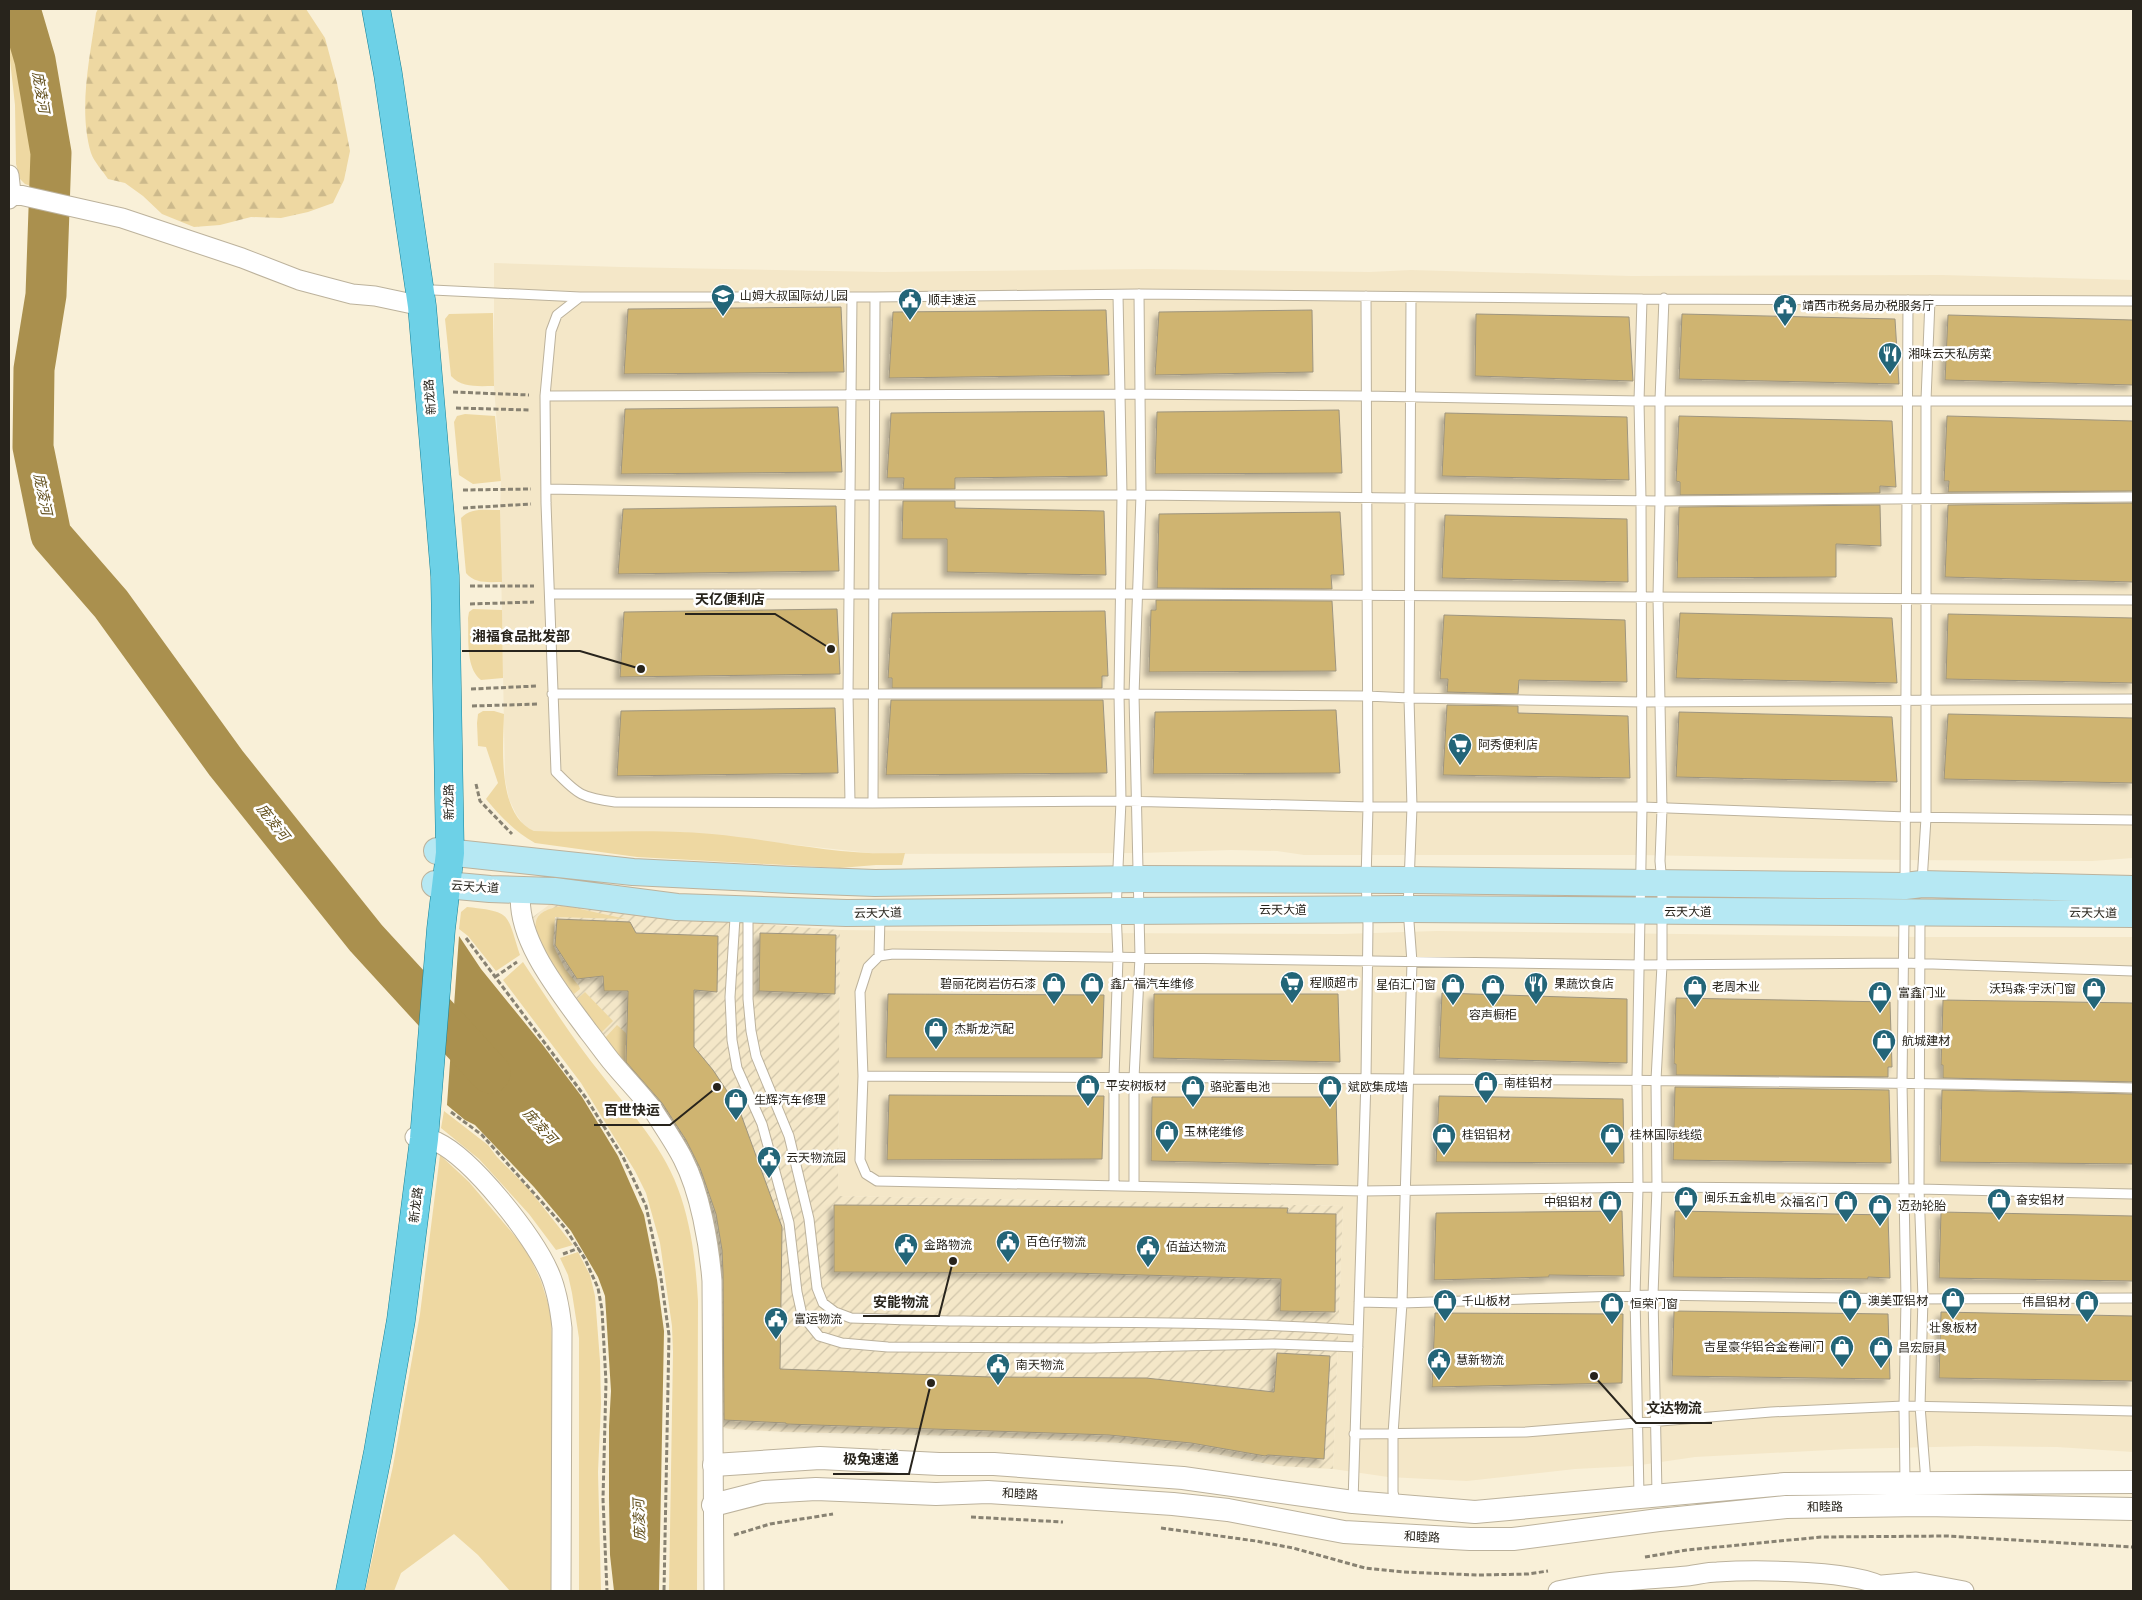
<svg xmlns="http://www.w3.org/2000/svg" width="2142" height="1600" font-family="'Roboto Condensed','Noto Sans SC',sans-serif">
  <style>
    .built { fill: #f4e7c8 }
    .industrial { fill: url(#industrial-furrows) }
    .grass { fill: #eed8a2 }
    .forest { fill: url(#forest-firs) }
    .water { fill: #aa904e }
    .lines { fill: none; stroke-linecap: round; stroke-linejoin: round }
    .river { stroke: #aa904e; stroke-width: 41 }
    .building { fill: #cfb471; stroke: #9e957f; filter: url(#shadow) }
    .service-casing { stroke: #bcb29c; stroke-width: 11 }
    .minor-casing { stroke: #bcb29c; stroke-width: 21 }
    .tertiary-casing { stroke: #bcb29c; stroke-width: 24 }
    .secondary-casing { stroke: #bcb29c; stroke-width: 28 }
    .primary-casing { stroke: #168096; stroke-width: 29 }
    .path { stroke: #888272; stroke-width: 3; stroke-dasharray: 5 2.5; stroke-linecap: butt }
    .service { stroke: #fff; stroke-width: 9 }
    .minor { stroke: #fff; stroke-width: 19 }
    .tertiary { stroke: #fff; stroke-width: 22 }
    .secondary { stroke: #b6e8f3; stroke-width: 26 }
    .primary { stroke: #6dd1e7; stroke-width: 28 }
    .labels { text-anchor: middle; stroke-width: 5; stroke-linejoin: round; paint-order: stroke }
    .poi-label { font-size: 12px; fill: #28241c; stroke: #fff; text-anchor: start }
    .street-label { font-size: 12px; fill: #28241c; stroke: #fff }
    .water-label { font-size: 14px; font-style: italic; fill: #614e1b; stroke: #fff }
    .leader { fill: none; stroke: #28241c; stroke-width: 2 }
    .callout-dot { fill: #28241c; stroke: #fff; stroke-width: 2 }
    .callout-label { font-size: 14px; text-anchor: middle; font-weight: bold; fill: #28241c; stroke: #fff; stroke-width: 5; stroke-linejoin: round; paint-order: stroke }
  </style>
  <defs>
    <pattern id="industrial-furrows" width="10" height="10" patternUnits="userSpaceOnUse" patternTransform="scale(1.25)"><rect width="10" height="10" fill="#f4e7c8"/><path d="M-1 1l2-2M0 10L10 0M9 11l2-2" fill="none" stroke="#d1c6ab"/></pattern>
    <pattern id="forest-firs" width="22" height="20" patternUnits="userSpaceOnUse" patternTransform="scale(1.25)"><rect width="22" height="20" fill="#eed8a2"/><path d="M5 1l3.5 6h-7zM16 11l3.5 6h-7z" fill="#ccb98b"/></pattern>
    <filter id="shadow"><feDropShadow dx="-4.5" dy="4.5" stdDeviation="2.5" flood-color="#0004"/></filter>
  </defs>
  <rect width="100%" height="100%" fill="#f9f0d8"/>
  <path class="built" d="M494,263L621,267L883,272L1149,269L1370,272L1411,270L1631,276L1942,275L2133,280V858L2092,861L1902,860L1640,855H1304L1277,851L1231,850L1141,853L879,854L679,832L534,831L525,827L516,814L509,799L505,779L500,510L501,481L494,386Z
    M840,930L1096,933L1341,934L1437,931L1924,937H2133V1452L2057,1447L1976,1446L1849,1449L1695,1457L1634,1466L1575,1469L1467,1481L1388,1477L1333,1469L1343,1206L838,1196Z"/>
  <path class="industrial" d="M564,903L639,915L840,930L838,1196L1343,1206L1333,1469L1279,1466L1216,1454L1122,1443L963,1436L786,1432L729,1429L723,1427L720,1421L722,1310L720,1272L712,1214L707,1200L542,948L534,929L533,917L550,904Z"/>
  <path class="grass" d="M9,9C19,22 45,163 42,182C42,185 40,187 39,189L25,184L20,179L16,164L15,105L9,51Z
    M493,313L494,386C478,386 462,388 451,376L445,319L449,314Z
    M465,414L495,416L501,481L473,484L459,475L454,422L457,416Z
    M500,510L502,582C488,582 475,584 466,573L461,518C471,507 487,510 500,510Z
    M473,609L502,610L503,678L481,680C465,668 469,637 468,618L469,612Z
    M483,711H494L504,714C503,748 497,815 534,831C594,833 653,829 712,834C777,840 840,856 905,853L902,865H876L840,868L637,857L535,843C515,832 500,816 486,799L498,783L486,747L478,746L477,723L478,714Z
    M561,906L571,907L626,919L555,917L553,945L565,969L579,986L580,989L574,994C564,980 532,938 536,922C538,911 552,908 561,906Z
    M467,907C513,912 506,913 520,955L496,971L468,936L459,929L461,912Z
    M523,962C548,1000 572,1038 601,1074C631,1113 666,1149 681,1197C692,1231 696,1265 698,1301L697,1591H669L673,1352L672,1326L660,1243L646,1193L635,1171L581,1083L503,980Z
    M585,992L613,1021L601,1033L577,999Z
    M617,1025L626,1033V1063L640,1078L638,1080L605,1038Z
    M444,1111L488,1145L497,1157L528,1188L573,1245L556,1250L529,1214L479,1159L441,1128Z
    M440,1155L469,1182L526,1249L541,1281L551,1313L553,1386L551,1591H510L478,1555L454,1534L401,1573L394,1591H365L393,1466L420,1314Z
    M578,1252L590,1275L595,1296L600,1361L601,1404L598,1472L601,1591H579V1338L572,1293L568,1275L560,1258Z"/>
  <path class="forest" d="M98,9H306L325,38L337,83L350,151L344,180L333,203L308,212L281,218L251,217L220,225L194,227L162,214L143,196L125,183L108,179C103,171 94,162 91,153C78,109 90,58 96,13Z"/>
  <path class="water" d="M459,936L481,969L542,1044L582,1097L618,1156L644,1215L657,1280L664,1331L659,1591H614L610,1555L609,1498V1426L611,1391L605,1296L598,1277L571,1231L534,1187L475,1125L465,1120L447,1105Z"/>
  <g class="lines">
    <path class="river" d="M20,9L35,60L51,153L46,295L34,369L33,447L51,535L111,604L226,763L366,938L490,1073"/>
  </g>
  <path class="building" d="M841,307L844,372L624,374L628,309Z
    M1106,310L1109,375L889,378L893,312Z
    M1312,310L1313,372L1155,375L1159,312Z
    M1476,314L1629,317L1633,381L1475,376Z
    M1682,314L1895,319L1899,384L1679,379Z
    M1948,315L2133,320V385L1945,380Z
    M838,407L842,472L621,474L625,409Z
    M1339,410L1342,473L1155,474L1157,412Z
    M1104,411L1107,476L955,478V489H903L904,478H887L891,413Z
    M1445,413L1627,417L1629,480L1442,476Z
    M1679,416L1892,421L1896,487L1880,486V493L1680,495V482L1676,481Z
    M1947,416L2133,421V491L1948,492L1949,481H1944Z
    M903,501H955V508L1104,511L1106,575L947,572V539H902Z
    M2133,503V582L1945,577L1948,505Z
    M1880,505L1881,546L1836,544V577L1677,578L1679,507Z
    M836,506L839,571L618,574L623,509Z
    M1340,512L1344,575H1331L1332,589L1157,588L1159,514Z
    M1445,515L1627,519L1628,582L1442,578Z
    M1156,600L1332,601L1336,671L1149,672L1151,610H1156Z
    M837,609L840,674L620,677L624,612Z
    M1105,611L1108,676H1102V688H892V678H888L892,613Z
    M1680,613L1892,618L1897,683L1676,678Z
    M1948,614L2133,618V683L1946,679Z
    M1444,615L1625,620L1627,682L1519,680L1518,694L1447,692L1448,679H1440Z
    M891,700H1103L1107,773L886,775Z
    M1447,705L1518,706V713L1628,716L1630,778L1443,775Z
    M835,708L838,773L617,776L621,711Z
    M1336,710L1340,773L1153,774L1155,712Z
    M1679,712L1892,717L1897,782L1676,777Z
    M1948,714L2133,718V783L1944,779Z
    M557,919L630,922L636,933L718,936L717,992L694,990V1047L713,1070L739,1109L782,1227L780,1369L990,1377L1146,1378L1274,1392L1277,1353L1330,1356L1324,1459L1268,1455L1265,1456L1191,1443L1109,1435L786,1424V1423L724,1420L723,1273L722,1250L716,1214L700,1168L686,1140L662,1103L626,1062L628,991H604L603,976L577,979L555,945Z
    M760,933L836,935L835,994L759,991Z
    M1442,993L1627,999V1063L1439,1058Z
    M888,994L1104,995L1102,1058H886Z
    M1154,994H1338L1340,1062L1153,1058Z
    M1676,998L1890,1002L1892,1067H1888V1077L1676,1075V1064H1674Z
    M1943,1000L2133,1003V1082L1943,1078V1065H1941Z
    M1675,1087L1889,1090L1891,1163L1673,1160Z
    M1942,1090L2133,1094V1164L1940,1162Z
    M889,1095L1104,1096L1102,1159L887,1160Z
    M1439,1096L1623,1099L1624,1163L1436,1162Z
    M1152,1097H1336L1338,1165L1151,1161Z
    M834,1205L1288,1208L1287,1213L1336,1214L1335,1312L1280,1311L1281,1279L1071,1273L834,1272Z
    M1622,1211L1624,1276L1549,1275V1277L1434,1280L1436,1213Z
    M1675,1211L1888,1215L1890,1278L1868,1277V1279L1673,1277Z
    M1941,1212L2133,1216V1281L1939,1278Z
    M1674,1311L1888,1314L1890,1379L1672,1376Z
    M1941,1312L2133,1316V1381L1939,1378Z
    M1435,1313L1623,1314L1622,1383L1432,1387Z"/>
  <g class="lines">
    <g class="service-casing">
      <path id="service" d="M433,290L580,297H875L1139,294L1642,299L2133,301
        M580,297L557,315L551,331L545,396L546,503L556,772C578,795 583,798 615,802L873,803L1121,801L1368,807H1642L1907,817L2133,820
        M545,396L1120,394L1365,396L1639,401H2133
        M547,489L874,495H1141L1660,501L2133,497
        M550,594H1137L2133,600
        M552,694H1119L1367,696L1409,698L1642,702L2133,699
        M850,802L848,694L852,297
        M873,803L875,297
        M1922,882L1926,818V400L1930,300
        M1905,884L1908,300
        M733,912L735,918L730,997L732,1040L737,1068L762,1124L789,1223L797,1292L802,1315L819,1336L842,1343L888,1347L1091,1348L1275,1344L1358,1347
        M748,913V999L751,1031L756,1056L789,1136L809,1219L817,1288L823,1303L835,1312L851,1318C889,1319 926,1321 964,1321C1095,1323 1226,1321 1357,1330
        M1904,915L1902,1083L1906,1299L1904,1406L1905,1482
        M1920,915L1919,1189L1923,1298L1920,1406L1926,1482
        M879,956L880,916
        M2133,971L1904,963L1640,965L893,954L879,956L868,967L860,992L863,1076L860,1160L866,1174L877,1181L1363,1191L1657,1187L1919,1189L2133,1194
        M863,1076C1287,1079 1710,1078 2133,1088
        M1114,1186V1078L1118,957L1116,911L1121,801L1119,694L1122,495L1118,295
        M1134,1186V1078L1140,957L1134,695L1141,495L1139,294
        M1359,1302L1402,1303L1653,1295L1906,1299L2133,1298
        M1354,1434L1526,1432L1771,1412L1904,1406L2133,1411
        M1657,1494L1653,1295L1657,1187L1656,1080L1662,965V884L1660,861L1662,809L1658,597L1660,501V400L1664,298
        M1639,1496L1635,1296L1638,1188L1637,1080L1642,807L1641,500L1639,401L1642,299
        M1353,1502L1366,1079L1368,925L1366,880L1368,807L1366,296
        M1396,1506L1393,1492V1434L1402,1303L1412,962L1408,909L1412,807L1409,698L1411,297"/>
    </g>
    <g class="minor-casing">
      <path id="minor" d="M9,175L11,193
        M9,199L11,193L122,218L242,258L299,280L352,294L375,296L422,306
        M521,890C514,938 561,994 588,1031C596,1041 603,1051 611,1061C625,1078 640,1093 653,1110C663,1126 675,1143 683,1159C700,1192 709,1243 712,1281L714,1591
        M415,1137C422,1139 431,1139 437,1142C473,1159 533,1236 549,1272C557,1290 560,1309 562,1328L561,1591
        M1882,1585L1916,1582L1964,1591
        M1558,1591C1601,1581 1644,1580 1687,1576C1697,1575 1707,1572 1717,1572C1749,1570 1868,1569 1888,1591"/>
    </g>
    <g class="tertiary-casing">
      <path id="tertiary" d="M714,1465L820,1458L939,1464H994L1183,1478L1353,1502L1475,1512L1785,1484L2133,1482
        M713,1505L764,1492L816,1489L936,1494L988,1492L1173,1504L1228,1510L1344,1532L1470,1539H1513L1659,1520L1786,1507L1923,1505L2133,1509"/>
    </g>
    <g class="secondary-casing">
      <path id="secondary" d="M437,851L633,872L793,880L875,883L1139,879L1409,880L1905,886L1922,884L2133,889
        M435,884L490,889L554,891L677,907L846,913L1408,909L2133,914"/>
    </g>
    <g class="primary-casing">
      <path id="primary" d="M350,1591L378,1452L401,1320L424,1139L441,929L450,853L445,576L439,504L422,306L388,74L376,9"/>
    </g>
    <path class="path" d="M453,392L529,395
      M456,408L529,410
      M463,490L531,489
      M463,508L531,504
      M470,586H534
      M470,604L534,602
      M471,689L537,686
      M472,706L539,704
      M476,784L480,801L512,834
      M466,938L586,1098L623,1157L646,1206L660,1271L669,1335L664,1591
      M495,977L517,962
      M451,1112L482,1135L565,1228L585,1259L598,1288L602,1310L606,1382L603,1499L607,1591
      M563,1254L579,1248
      M971,1517L1063,1522
      M1161,1528L1256,1541L1293,1548L1365,1568L1403,1572L1478,1575L1528,1574L1548,1571
      M734,1535L770,1524L833,1514
      M1645,1557L1687,1550L1821,1537L1947,1536L2133,1547"/>
    <use href="#service" class="service"/>
    <use href="#minor" class="minor"/>
    <use href="#tertiary" class="tertiary"/>
    <use href="#secondary" class="secondary"/>
    <use href="#primary" class="primary"/>
  </g>
  <defs>
    <g id="school-pin" transform="scale(1.25)"><path d="M0 17L-7.5 6A9.5 9.5 0 1 1 7.5 6Z" fill="#236578" stroke="#fff"/><path d="M0-5L7-2L0 1L-7-2ZM-4 1L0 2.5L4 1V4Q0 6-4 4Z" fill="#fff"/></g>
    <g id="civic-pin" transform="scale(1.25)"><path d="M0 17L-7.5 6A9.5 9.5 0 1 1 7.5 6Z" fill="#236578" stroke="#fff"/><path d="M-.6-6.5H3V-4.5H.6V-3L4-1V1h2V6H-6V1h2V-1L-.6-3ZM-1.2 2.5V6h2.4V2.5Z" fill="#fff"/></g>
    <g id="restaurant-pin" transform="scale(1.25)"><path d="M0 17L-7.5 6A9.5 9.5 0 1 1 7.5 6Z" fill="#236578" stroke="#fff"/><path d="M-5-6h1v4h1v-4h1v4h1v-4h1v5L-1.5 .5V6h-2V.5L-5-1ZM5-6V6H3V1.5H1.5Q1.5-4 5-6Z" fill="#fff"/></g>
    <g id="supermarket-pin" transform="scale(1.25)"><path d="M0 17L-7.5 6A9.5 9.5 0 1 1 7.5 6Z" fill="#236578" stroke="#fff"/><path d="M-6-5.5h2.5l.6 2H6L4.5 2H-2.5L-4.4-4H-6ZM-1.5 3.2a1.3 1.3 0 1 0 .1 0ZM3 3.2a1.3 1.3 0 1 0 .1 0Z" fill="#fff"/></g>
    <g id="shop-pin" transform="scale(1.25)"><path d="M0 17L-7.5 6A9.5 9.5 0 1 1 7.5 6Z" fill="#236578" stroke="#fff"/><path d="M-5-2.5h2.3a2.7 3.5 0 0 1 5.4 0H5L5.5 6h-11ZM-1.5-2.5h3a1.5 2.3 0 0 0-3 0Z" fill="#fff"/></g>
  </defs>
  <g fill-rule="evenodd">
    <use href="#school-pin" x="723" y="296"/>
    <use href="#civic-pin" x="910" y="300"/>
    <use href="#civic-pin" x="1785" y="306"/>
    <use href="#restaurant-pin" x="1890" y="354"/>
    <use href="#supermarket-pin" x="1460" y="745"/>
    <use href="#supermarket-pin" x="1292" y="983"/>
    <use href="#shop-pin" x="1054" y="984"/>
    <use href="#shop-pin" x="1092" y="984"/>
    <use href="#restaurant-pin" x="1536" y="984"/>
    <use href="#shop-pin" x="1453" y="985"/>
    <use href="#shop-pin" x="1493" y="986"/>
    <use href="#shop-pin" x="1695" y="987"/>
    <use href="#shop-pin" x="2094" y="989"/>
    <use href="#shop-pin" x="1880" y="993"/>
    <use href="#shop-pin" x="936" y="1029"/>
    <use href="#shop-pin" x="1884" y="1041"/>
    <use href="#shop-pin" x="1486" y="1083"/>
    <use href="#shop-pin" x="1088" y="1086"/>
    <use href="#shop-pin" x="1193" y="1087"/>
    <use href="#shop-pin" x="1330" y="1087"/>
    <use href="#shop-pin" x="736" y="1100"/>
    <use href="#shop-pin" x="1167" y="1132"/>
    <use href="#shop-pin" x="1444" y="1135"/>
    <use href="#shop-pin" x="1612" y="1135"/>
    <use href="#civic-pin" x="769" y="1158"/>
    <use href="#shop-pin" x="1686" y="1198"/>
    <use href="#shop-pin" x="1999" y="1200"/>
    <use href="#shop-pin" x="1610" y="1202"/>
    <use href="#shop-pin" x="1846" y="1202"/>
    <use href="#shop-pin" x="1880" y="1206"/>
    <use href="#civic-pin" x="1008" y="1242"/>
    <use href="#civic-pin" x="906" y="1245"/>
    <use href="#civic-pin" x="1148" y="1247"/>
    <use href="#shop-pin" x="1953" y="1299"/>
    <use href="#shop-pin" x="1445" y="1301"/>
    <use href="#shop-pin" x="1850" y="1301"/>
    <use href="#shop-pin" x="2087" y="1302"/>
    <use href="#shop-pin" x="1612" y="1304"/>
    <use href="#civic-pin" x="776" y="1319"/>
    <use href="#shop-pin" x="1842" y="1347"/>
    <use href="#shop-pin" x="1881" y="1348"/>
    <use href="#civic-pin" x="1439" y="1360"/>
    <use href="#civic-pin" x="998" y="1365"/>
  </g>
  <g class="labels">
    <g class="poi-label">
      <text x="740" y="300">山姆大叔国际幼儿园</text>
      <text x="928" y="304">顺丰速运</text>
      <text x="1802" y="310">靖西市税务局办税服务厅</text>
      <text x="1908" y="358">湘味云天私房菜</text>
      <text x="1478" y="749">阿秀便利店</text>
      <text x="1310" y="987">程顺超市</text>
      <text x="1036" y="988" text-anchor="end">碧丽花岗岩仿石漆</text>
      <text x="1110" y="988">鑫广福汽车维修</text>
      <text x="1554" y="988">果蔬饮食店</text>
      <text x="1436" y="989" text-anchor="end">星佰汇门窗</text>
      <text x="1712" y="991">老周木业</text>
      <text x="2076" y="993" text-anchor="end">沃玛森·宇沃门窗</text>
      <text x="1898" y="997">富鑫门业</text>
      <text x="1493" y="1019" text-anchor="middle">容声橱柜</text>
      <text x="954" y="1033">杰斯龙汽配</text>
      <text x="1902" y="1045">航城建材</text>
      <text x="1504" y="1087">南桂铝材</text>
      <text x="1106" y="1090">平安树板材</text>
      <text x="1210" y="1091">骆驼蓄电池</text>
      <text x="1348" y="1091">斌欧集成墙</text>
      <text x="754" y="1104">生辉汽车修理</text>
      <text x="1184" y="1136">玉林佬维修</text>
      <text x="1462" y="1139">桂铝铝材</text>
      <text x="1630" y="1139">桂林国际线缆</text>
      <text x="786" y="1162">云天物流园</text>
      <text x="1704" y="1202">闽乐五金机电</text>
      <text x="2016" y="1204">奋安铝材</text>
      <text x="1592" y="1206" text-anchor="end">中铝铝材</text>
      <text x="1828" y="1206" text-anchor="end">众福名门</text>
      <text x="1898" y="1210">迈劲轮胎</text>
      <text x="1026" y="1246">百色仔物流</text>
      <text x="924" y="1249">金路物流</text>
      <text x="1166" y="1251">佰益达物流</text>
      <text x="1462" y="1305">千山板材</text>
      <text x="1868" y="1305">澳美亚铝材</text>
      <text x="2070" y="1306" text-anchor="end">伟昌铝材</text>
      <text x="1630" y="1308">恒荣门窗</text>
      <text x="794" y="1323">富运物流</text>
      <text x="1953" y="1332" text-anchor="middle">壮象板材</text>
      <text x="1824" y="1351" text-anchor="end">吉星豪华铝合金卷闸门</text>
      <text x="1898" y="1352">昌宏厨具</text>
      <text x="1456" y="1364">慧新物流</text>
      <text x="1016" y="1369">南天物流</text>
    </g>
    <g class="street-label">
      <text transform="translate(430 397) rotate(-95)" y="4">新龙路</text>
      <text transform="translate(449 802) rotate(-91)" y="4">新龙路</text>
      <text transform="translate(475 887) rotate(4)" y="4">云天大道</text>
      <text x="1283" y="914">云天大道</text>
      <text x="1688" y="916">云天大道</text>
      <text transform="translate(878 913) rotate(-1)" y="4">云天大道</text>
      <text transform="translate(2093 913) rotate(1)" y="4">云天大道</text>
      <text transform="translate(416 1205) rotate(-83)" y="4">新龙路</text>
      <text transform="translate(1020 1494) rotate(3)" y="4">和睦路</text>
      <text transform="translate(1825 1507) rotate(-1)" y="4">和睦路</text>
      <text transform="translate(1422 1537) rotate(3)" y="4">和睦路</text>
    </g>
    <g class="water-label">
      <text transform="translate(41 92) rotate(80)" y="5">庞凌河</text>
      <text transform="translate(43 494) rotate(78)" y="5">庞凌河</text>
      <text transform="translate(273 822) rotate(51)" y="5">庞凌河</text>
      <text transform="translate(540 1126) rotate(47)" y="5">庞凌河</text>
      <text transform="translate(639 1520) rotate(-92)" y="5">庞凌河</text>
    </g>
  </g>
  <path class="leader" d="M831 649L775 614H685M641 669L580 651H462M717 1087L670 1125H594M953 1261L939 1316H863M1594 1376L1636 1423H1712M931 1383L909 1474H833"/>
  <g class="callout-dot">
    <circle cx="831" cy="649" r="5"/>
    <circle cx="641" cy="669" r="5"/>
    <circle cx="717" cy="1087" r="5"/>
    <circle cx="953" cy="1261" r="5"/>
    <circle cx="1594" cy="1376" r="5"/>
    <circle cx="931" cy="1383" r="5"/>
  </g>
  <g class="callout-label">
    <text x="730" y="604">天亿便利店</text>
    <text x="521" y="641">湘福食品批发部</text>
    <text x="632" y="1115">百世快运</text>
    <text x="901" y="1307">安能物流</text>
    <text x="1674" y="1413">文达物流</text>
    <text x="871" y="1464">极兔速递</text>
  </g>
  <rect width="2142" height="1600" fill="none" stroke="#28241c" stroke-width="20"/>
</svg>
